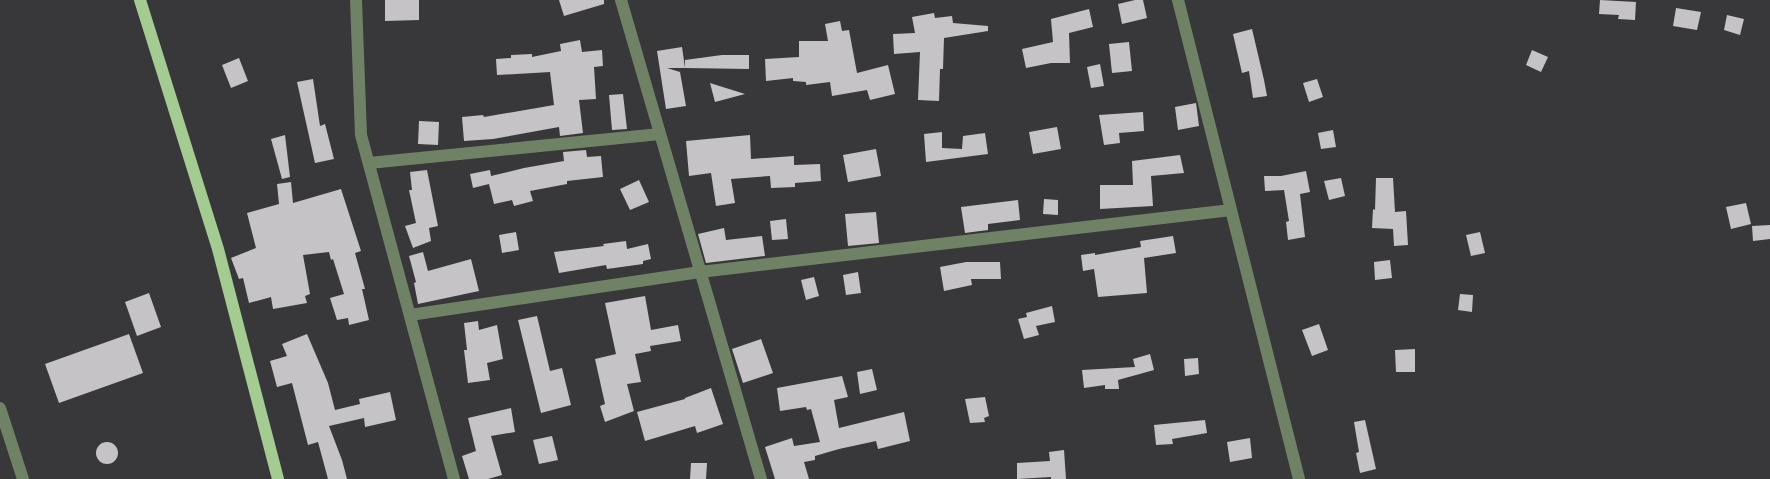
<svg xmlns="http://www.w3.org/2000/svg" width="1770" height="479" font-family="'Alegreya Sans',sans-serif">
  <style>
    .building { fill: #c5c3c6 }
    .lines { fill: none; stroke-linecap: round; stroke-linejoin: round }
    .minor { stroke: #6f8266; stroke-width: 12 }
    .major { stroke: #a4cb92; stroke-width: 12 }
  </style>
  <rect width="100%" height="100%" fill="#383739"/>
  <path class="building" d="M385,0H419V20L385,21Z
    M559,0H604V4L564,16Z
    M1135,0H1143L1147,18L1122,24L1118,4Z
    M1600,0L1636,2L1635,20L1618,19L1619,15L1599,14Z
    M1676,8L1701,12L1697,30L1673,26Z
    M1089,9L1093,27L1069,33L1070,63H1051L1026,68L1022,49L1053,42L1051,19Z
    M934,13L935,18L952,16L953,23L988,26V31L944,38L943,69H940L939,101L918,100L920,52L894,54L893,34L915,33L912,17Z
    M1727,15L1744,19L1740,35L1724,30Z
    M840,21L842,31L849,30L857,73L888,65L895,94L870,100L867,90L832,96L830,82L806,85V82L793,81V78L766,81L765,59L799,57V41H828L825,24Z
    M1252,29L1264,80L1267,96L1253,98L1249,71L1242,73L1233,34Z
    M580,40L582,52L602,50L603,66L594,67L596,99L579,100L583,133L560,136L559,127L493,139L464,141L462,117L483,115L484,117L554,105L550,72L497,75L496,59L511,58V55L532,54V57L561,51L560,44Z
    M1129,42L1132,71L1112,73L1109,44Z
    M682,47L685,68H667L680,72L686,106L666,109L657,51Z
    M1532,50L1548,57L1541,72L1526,65Z
    M722,55H749V69L685,68V60Z
    M239,58L248,81L231,88L222,65Z
    M1100,64L1104,86L1091,88L1087,67Z
    M313,79L320,126L325,124L334,159L315,163L297,82Z
    M1317,79L1323,97L1309,102L1303,83Z
    M710,83L745,94L715,102Z
    M623,94L627,129L612,130L609,95Z
    M1196,103L1199,126L1178,130L1175,107Z
    M1143,112L1144,131L1119,133L1120,143L1104,145L1099,115Z
    M419,121L439,122L438,145L418,144Z
    M1057,127L1061,149L1033,154L1029,132Z
    M1333,130L1336,147L1321,149L1318,133Z
    M942,132V148L962,149L963,136L985,133L988,154L926,162L924,134Z
    M285,135L290,177L282,179L271,139Z
    M750,135L751,159L794,156V165L820,164L821,181L795,183V187L771,188L770,176L731,179L735,203L716,206L711,173L689,176L686,141Z
    M876,149L881,176L848,182L843,155Z
    M586,150L587,157L601,156L603,177L567,181V184L530,191L533,201L514,206L512,200L494,204L489,184L473,188L470,174L490,170L491,176L524,168L564,161L563,152Z
    M1180,155L1184,173L1151,176L1153,206L1100,209V185H1133L1132,161Z
    M427,170L438,226L429,228L431,241L413,248L405,226L416,223L409,190H412L410,172Z
    M1306,171L1310,192L1300,194L1305,237L1288,240L1286,222L1289,221L1284,190L1265,191L1264,176H1281Z
    M1341,178L1345,196L1329,200L1324,181Z
    M1376,178H1393L1395,212L1406,211L1408,245L1394,246L1393,229L1372,228L1373,209L1375,210Z
    M639,180L649,202L630,210L620,189Z
    M291,182L293,203L341,189L361,251L355,253L365,289H362L369,320L349,325L348,318L337,320L330,298L344,294L333,259L331,260L329,252L303,255L310,294L305,296L307,303L273,309L271,297L249,303L243,278L239,279L231,258L256,248L247,213L279,204L277,184Z
    M1044,199L1058,200V215L1043,214Z
    M1018,200L1020,220L988,224V230L965,233L961,207Z
    M1746,203L1751,224L1731,229L1726,207Z
    M876,212L879,243L848,246L845,214Z
    M786,219L788,239L772,240L770,221Z
    M1770,225V239L1753,241L1752,226Z
    M724,228L726,240L762,236L765,256L706,263L698,234Z
    M516,232L519,250L502,253L499,235Z
    M1480,232L1485,253L1471,256L1466,235Z
    M1173,236L1176,253L1144,258L1147,293L1098,297L1094,269L1083,271L1081,255L1095,253V255L1141,247L1140,241Z
    M626,241L627,249L648,244L651,259L643,261V264L607,269L606,265L559,273L554,252L604,246L603,244Z
    M423,252L428,271L471,259L479,291L418,304L414,283L416,282L409,256Z
    M1390,260L1392,278L1375,280L1374,262Z
    M966,262H1000L1001,279H971L972,285L944,291L940,267Z
    M858,272L861,293L846,295L843,275Z
    M814,277L819,296L806,300L801,280Z
    M149,293L161,327L137,336L125,302Z
    M1460,294L1473,295L1472,312L1458,310Z
    M645,296L651,330L678,325L681,341L650,346L651,351L635,354L641,382L627,384L634,411L605,422L600,406L605,404L595,359L616,354L605,303Z
    M1052,306L1055,322L1036,326L1039,335L1024,339L1018,319L1027,317L1026,313Z
    M537,316L550,371L562,368L571,405L541,413L518,320Z
    M478,321L479,330L497,325L503,359L487,363L490,380L468,383L464,350H467L464,323Z
    M1319,324L1328,350L1312,356L1302,330Z
    M129,334L143,373L59,403L45,364Z
    M307,334L328,383L335,410L360,404L359,399L390,392L396,420L365,427L364,418L329,426L342,460L347,479H328L318,442L308,445L292,383L277,387L270,361L287,356L282,344Z
    M761,339L773,373L743,383L732,349Z
    M1415,349V372H1396L1395,350Z
    M1150,354L1154,370L1118,380L1119,389H1105V385L1084,388L1082,370L1135,367L1133,359Z
    M1198,358L1199,374L1185,376L1184,359Z
    M872,369L877,390L860,394L857,372Z
    M842,376L848,397L834,400L839,428L904,412L910,441L878,449L876,441L839,449L815,456V460L804,462L809,479H775L765,447L792,438L794,446L820,442L811,409L807,410L806,407L780,411L777,388Z
    M711,388L723,424L697,433L695,426L645,441L637,412L685,399V398Z
    M985,397L989,416L984,418L985,422L970,423L965,399Z
    M511,408L515,432L491,436L502,475L488,479H469L462,456L476,451L468,418Z
    M1205,420L1207,433L1172,439L1173,444L1156,445L1154,425Z
    M1365,420L1376,469L1360,473L1356,453L1359,452L1354,422Z
    M552,436L558,460L539,464L533,440Z
    M1250,438L1252,458L1230,462L1227,442Z
    M96 453a11 11 0 1 1 22 0a11 11 0 1 1-22 0Z
    M1064,450L1066,479H1051V477L1017,479V463L1050,461L1049,452Z
    M691,463H707L706,479H690Z"/>
  <g class="lines">
    <path class="minor" d="M356,0L361,135L454,479
      M621,0L761,479
      M1178,0L1299,479
      M369,163L660,134
      M410,315L700,272L1231,210
      M0,408L23,479"/>
    <path class="major" d="M140,0L218,249L278,479"/>
  </g>
</svg>
